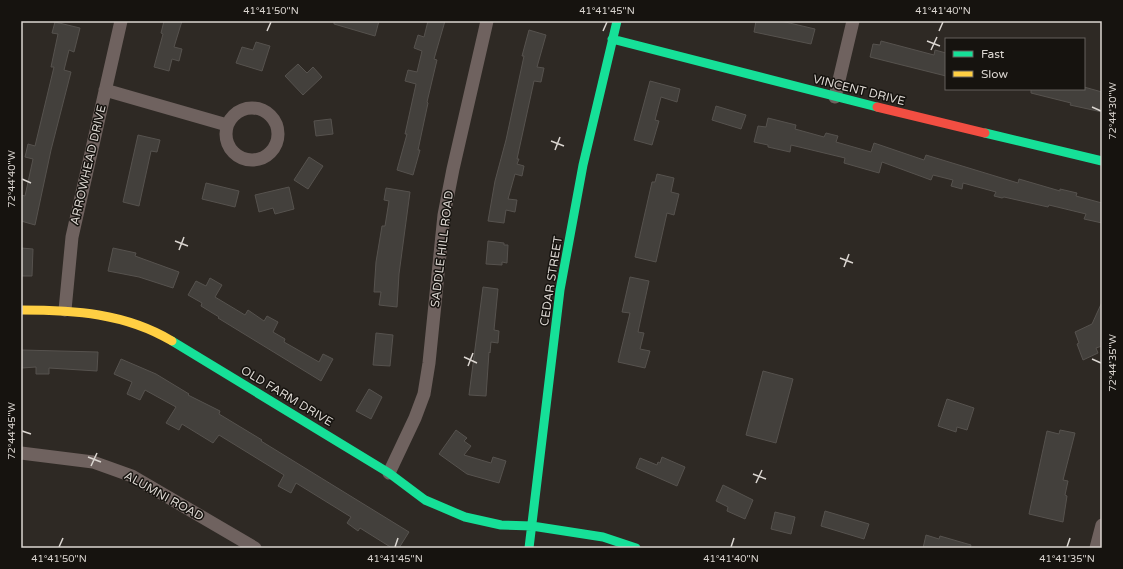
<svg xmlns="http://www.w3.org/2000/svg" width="1123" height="569" font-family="'Varela Round',sans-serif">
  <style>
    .building { fill: #43403c; stroke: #56524e }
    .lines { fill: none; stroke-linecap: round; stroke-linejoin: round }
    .street { stroke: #6f625f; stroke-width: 13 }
    .fast { stroke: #16e098; stroke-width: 9 }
    .slow { stroke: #ffcf43; stroke-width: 9 }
    .jam { stroke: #f24e42; stroke-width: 9 }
    .ticks { fill: none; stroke: #dbd6d1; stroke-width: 1.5 }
    .labels { text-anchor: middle; stroke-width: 3; stroke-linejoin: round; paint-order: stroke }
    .street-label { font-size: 12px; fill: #dbd6d1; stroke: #16130f }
    .neatline { fill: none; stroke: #dbd6d1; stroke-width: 1.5 }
    .ticks-label { font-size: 10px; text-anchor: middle; fill: #dbd6d1 }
  </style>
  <rect width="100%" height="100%" fill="#2e2924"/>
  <path class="building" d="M164,21H182L174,47L182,49L179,61L172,59L169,71L154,67L163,34L161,33Z
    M334,21H379L375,36L334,24Z
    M428,21H445L434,59L437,60L427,102L428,103L418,150H420L413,175L397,170L407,134H405L416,84L405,81L408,70L417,72L422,51L414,48L418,35L424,37Z
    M756,21H781L815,29L811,44L754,32Z
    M55,22L80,28L74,52L69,50L64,70L71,72L51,150L35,225L21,221V195L25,196L33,159L25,157L28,144L35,146L54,67H51L58,34L52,33Z
    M529,30L546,35L537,67L544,68L541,82L534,81L517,159H519L517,164L524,166L522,176L515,174L508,199L517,200L515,212L506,210L504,223L488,221L495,181L506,140L524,56H522Z
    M881,41L934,55L935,50L946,53V76L870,57L873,44L880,45Z
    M256,42L270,46L262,71L236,63L242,47L253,50Z
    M298,64L307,73L313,67L322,77L303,95L285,76Z
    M650,81L680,89L677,102L661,97L655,120L659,121L652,145L634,140Z
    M1084,87L1102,92V112L1070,105L1071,103L1031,93V89H1084Z
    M716,106L746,115L741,129L712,120Z
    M768,118L796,125L795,129L824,137L826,133L838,136L836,142L871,152L874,143L924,160L926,155L1018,183L1019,179L1060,191V189L1077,193L1076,196L1102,203V223L1084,219L1086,214L1049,205L1048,207L1004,197L1002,198L994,196L996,192L963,183L962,189L951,186L953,180L933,175L931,180L882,162L879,173L844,163L845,158L791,145L790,152L768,147V145L754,142L758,126L766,127Z
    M331,119L333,134L316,136L314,121Z
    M138,135L160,140L157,152L151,151L139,206L123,202Z
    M309,157L323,166L308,189L294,180Z
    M657,174L674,178L671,192L679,194L674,215L667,213L656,262L635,257L652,182H655Z
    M206,183L239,191L235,207L202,199Z
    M289,187L294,209L275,214L273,208L259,212L255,195Z
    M386,188L410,192L399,274L397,307L379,305L381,292H374L376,262L382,226H385L389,201L384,200Z
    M488,241L504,243V245H508L507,263L502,262V265L486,264Z
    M21,248L33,249L32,276H21Z
    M113,248L136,253L135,256L179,272L173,288L139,277L108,271Z
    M630,277L649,281L638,332L644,333L640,349L650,351L645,368L618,362L630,313L622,312Z
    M210,278L222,285L215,297L245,315L248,310L264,321L267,316L278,322L273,332L285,339L284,342L319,362L323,354L333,359L321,381L218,318L219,317L201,306L202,303L188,295L196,281L206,286Z
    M483,287L498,289L494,330L499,331L498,343L491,342L490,353L489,352L486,396L469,395Z
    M1102,302V346L1096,348L1098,353L1083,360L1077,344L1079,343L1075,332L1092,324Z
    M376,333L393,335L390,366L373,365Z
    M22,350L98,352L97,371L49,368V374H36V367L22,368Z
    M121,359L156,374L189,394L188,395L220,411L219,414L262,440L261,441L409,532L399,548H392L360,528L358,531L347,523L351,517L296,483L291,493L278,486L284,475L219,435L213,443L182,424L179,430L166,423L176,407L145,390L140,400L127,394L132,382L114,374Z
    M763,371L793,379L776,443L746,435Z
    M369,389L382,397L371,419L356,411Z
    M947,399L974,408L967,430L957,427L956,432L938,426Z
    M456,430L467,438L464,441L471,446L464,455L491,463L493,457L506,461L499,483L467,474L439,454Z
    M1060,430L1075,433L1063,480L1068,481L1065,495L1067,496L1063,522L1029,514L1047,431L1059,434Z
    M662,457L685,467L677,486L636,468L640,458L657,465L658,462L660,463Z
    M723,485L753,500L745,519L727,511L728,507L716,501Z
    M825,511L869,524L864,539L821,526Z
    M775,512L795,517L791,534L771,529Z
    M926,535L939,539L940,536L971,545L970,548H923Z"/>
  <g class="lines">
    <path class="street" d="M105,90L227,125
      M835,97L853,21
      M226 134a26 26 0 1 1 52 0a26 26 0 1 1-52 0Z
      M65,310L72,237L121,21
      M21,453L93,462L132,476L255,548
      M389,473L415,418L424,394L429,363L444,215L453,169L487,21
      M1096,548L1102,525"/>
    <path class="fast" d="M612,39L877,107
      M985,133L1102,161
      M172,341L389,473L425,500L465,517L501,525L532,526L603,537L636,548
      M529,548L560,290L583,165L617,21"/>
    <path class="slow" d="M21,310C74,310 125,313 172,341"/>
    <path class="jam" d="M877,107L985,133"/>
  </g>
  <path class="ticks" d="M267,31L271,22M603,31L607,22M939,31L943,22M927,41L940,46M931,50L937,37M1092,107L1101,111M551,141L564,146M555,150L560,137M22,179L31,183M175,241L188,246M179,250L184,237M840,258L853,263M844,267L849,254M464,357L477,363M1092,359L1101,363M468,366L473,353M22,431L31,434M88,457L101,462M91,466L97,453M753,474L766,479M756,483L762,470M59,547L63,538M395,547L398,538M731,547L734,538M1067,547L1070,538"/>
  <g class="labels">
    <g class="street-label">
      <text transform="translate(859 90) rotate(14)" y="4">VINCENT DRIVE</text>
      <text transform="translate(88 165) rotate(-77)" y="4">ARROWHEAD DRIVE</text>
      <text transform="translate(442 249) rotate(-83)" y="4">SADDLE HILL ROAD</text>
      <text transform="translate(551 281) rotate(-81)" y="4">CEDAR STREET</text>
      <text transform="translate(287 396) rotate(31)" y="4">OLD FARM DRIVE</text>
      <text transform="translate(164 496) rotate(29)" y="4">ALUMNI ROAD</text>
    </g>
  </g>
  <rect width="1123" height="569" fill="none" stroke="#16130f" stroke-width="44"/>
  <rect x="945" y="38" width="140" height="52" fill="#16130f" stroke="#65615d"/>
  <rect x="953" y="51" width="20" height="6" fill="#16e098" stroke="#65615d"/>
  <text x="981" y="58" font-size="12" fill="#dbd6d1">Fast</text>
  <rect x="953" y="71" width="20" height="6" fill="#ffcf43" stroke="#65615d"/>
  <text x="981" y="78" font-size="12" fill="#dbd6d1">Slow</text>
  <rect x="22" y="22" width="1079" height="525" class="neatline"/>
  <g class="ticks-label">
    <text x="271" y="14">41°41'50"N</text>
    <text x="607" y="14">41°41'45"N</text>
    <text x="943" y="14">41°41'40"N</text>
    <text transform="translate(1112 111) rotate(-90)" y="4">72°44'30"W</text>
    <text transform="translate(11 179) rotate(-90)" y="4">72°44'40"W</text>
    <text transform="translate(1112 363) rotate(-90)" y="4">72°44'35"W</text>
    <text transform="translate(11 431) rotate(-90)" y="4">72°44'45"W</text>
    <text x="59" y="562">41°41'50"N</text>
    <text x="395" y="562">41°41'45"N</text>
    <text x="731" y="562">41°41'40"N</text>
    <text x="1067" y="562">41°41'35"N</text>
  </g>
</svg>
